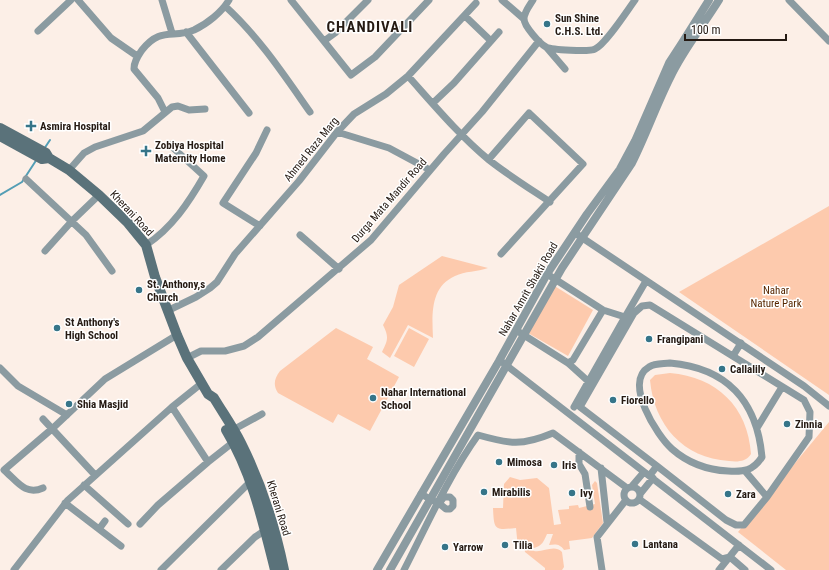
<svg xmlns="http://www.w3.org/2000/svg" width="829" height="570" font-family="'Roboto Condensed',sans-serif">
  <style>
    .green { fill: #fdcaad }
    .lines { fill: none; stroke-linecap: round; stroke-linejoin: round }
    .stream { stroke: #549eb5; stroke-width: 2 }
    .minor { stroke: #8b9ba1; stroke-width: 7 }
    .tertiary { stroke: #8b9ba1; stroke-width: 8 }
    .secondary { stroke: #5a727a; stroke-width: 10 }
    .poi-dot { fill: #367589; stroke: #fff; stroke-width: 1.5 }
    .labels { text-anchor: middle; stroke-width: 3; stroke-linejoin: round; paint-order: stroke }
    .poi-label { font-size: 11px; font-weight: bold; fill: #251a13; stroke: #fff; text-anchor: start }
    .street-label { font-size: 11px; fill: #251a13; stroke: #fff }
    .park-label { font-size: 11px; fill: #572701; stroke: #fff }
    .district-label { font-size: 15px; font-weight: bold; letter-spacing: 1px; fill: #251a13; stroke: #fff }
  </style>
  <rect width="100%" height="100%" fill="#fcefe7"/>
  <path class="green" d="M829,206V395L679,292Z
    M442,256L488,268C477,272 465,271 455,276C430,287 432,315 433,338L408,325L390,358L382,352C388,340 389,337 383,325L393,307L399,285Z
    M553,285L593,310L568,356L528,333Z
    M336,328L373,347L367,359L399,377L370,431L338,414L333,423L278,393C273,385 274,379 280,371Z
    M409,328L429,339L414,367L394,356Z
    M670,373C717,377 748,407 751,454C746,462 737,462 729,461C683,458 654,425 650,380L655,375Z
    M829,422V570H786L738,532Z
    M510,477L520,480L537,478L549,488L554,525L561,524L558,510L569,509V506L578,505L579,508L595,504L592,485L595,481L597,483L603,523L592,538L569,541L570,549L564,550C560,544 556,544 549,545L553,534H547C544,541 542,546 534,548L524,543L518,548L516,528C495,530 494,531 493,508H503L504,484Z
    M525,546C528,548 530,550 534,551C543,553 554,544 562,552L564,567L562,570H545V568L525,552L524,548Z"/>
  <g class="lines">
    <path class="stream" d="M44,149L50,140
      M0,195L22,182L37,159"/>
    <path class="minor" d="M78,0L111,38L137,56
      M162,0L172,33
      M291,0L351,75L375,57L429,0
      M502,0L524,19
      M533,0C530,5 524,12 524,19C524,26 540,44 546,47C551,50 590,52 595,49C605,45 627,11 635,0
      M789,0L829,41
      M225,6C259,37 284,75 310,112
      M465,16L491,41
      M38,31L71,0
      M186,32L249,113
      M324,41L335,33L368,0
      M547,48L565,69
      M408,76C434,105 459,135 489,160C508,175 529,188 550,202
      M433,103L454,83L499,32
      M165,112L158,98L134,69C134,61 138,56 142,50C161,26 173,39 194,30C207,24 222,12 229,0
      M337,132L389,148L430,170
      M489,159L529,113L583,164L501,254
      M69,170L84,153L95,147L143,131L172,107L178,106L189,110L205,109
      M26,179L86,235L112,271
      M260,226L223,203L256,153L267,130
      M300,235L339,269
      M578,235L804,386L829,406
      M146,245C172,228 189,202 204,176L170,145
      M45,251L72,221L99,195
      M547,274L603,310L625,317L646,281
      M167,311L196,297L210,288L217,282L235,254L299,181L337,132L354,114L386,94L408,76L476,3
      M519,332L568,363L589,382
      M733,356L741,343
      M187,358L201,351H225L244,346L258,337L371,240L444,154L482,112L539,41
      M502,362L771,570
      M568,363L573,360L603,310
      M670,363C727,368 757,401 762,457C753,471 744,472 728,471C707,470 688,463 672,449C657,436 623,382 649,367C655,363 663,364 670,363Z
      M0,368L18,386L67,415
      M172,407L208,462
      M574,407L625,317
      M43,419L95,475
      M757,428L782,387
      M231,431L262,414
      M579,452V464L585,474L590,507
      M601,468L607,522
      M745,471L767,497
      M650,475L657,466L726,520L736,525H744L767,497L809,437L810,412L804,400L650,305L642,306L634,313L580,407L657,466
      M84,485L128,524
      M632,486L644,472
      M624 495a8 8 0 1 1 16 0a8 8 0 1 1-16 0Z
      M43,488C25,496 17,481 4,470L53,428L105,379L177,335
      M421,494L441,505L446,509H450L453,506V500L450,497H444L441,501
      M640,494L653,478
      M639,499L722,559L730,557L745,570
      M65,503L121,546
      M140,524L158,505L208,462L236,440
      M99,529L105,521
      M14,570L68,500L172,407L202,383
      M161,570L250,482
      M221,570L255,537L267,529
      M404,570C427,525 448,477 478,435C510,444 522,446 553,433L627,488
      M602,570L597,537L626,500
      M719,570L739,545"/>
    <path class="tertiary" d="M377,570L499,361L547,274L587,214L620,169L635,141L669,63L682,43L709,0
      M390,570L562,268L632,163C646,135 656,106 670,78C683,50 703,26 719,0"/>
    <path class="secondary" d="M0,128L46,153L49,158L69,170L99,195L128,223L146,245L155,277L177,335L187,358L208,394L214,398C223,413 233,427 241,443C261,483 275,526 284,570
      M0,136L42,159L49,158
      M226,430C252,473 263,522 275,570"/>
  </g>
  <g class="poi-dot">
    <circle cx="547" cy="24" r="4"/>
    <path d="M29 120h4v4h4v4h-4v4h-4v-4h-4v-4h4z"/>
    <path d="M144 145h4v4h4v4h-4v4h-4v-4h-4v-4h4z"/>
    <circle cx="139" cy="290" r="4"/>
    <circle cx="57" cy="328" r="4"/>
    <circle cx="649" cy="339" r="4"/>
    <circle cx="722" cy="369" r="4"/>
    <circle cx="373" cy="398" r="4"/>
    <circle cx="613" cy="400" r="4"/>
    <circle cx="69" cy="404" r="4"/>
    <circle cx="787" cy="424" r="4"/>
    <circle cx="499" cy="462" r="4"/>
    <circle cx="554" cy="465" r="4"/>
    <circle cx="484" cy="492" r="4"/>
    <circle cx="572" cy="493" r="4"/>
    <circle cx="728" cy="494" r="4"/>
    <circle cx="635" cy="544" r="4"/>
    <circle cx="505" cy="545" r="4"/>
    <circle cx="445" cy="547" r="4"/>
  </g>
  <g class="labels">
    <g class="poi-label">
      <text x="555" y="22">Sun Shine<tspan x="555" dy="13">C.H.S. Ltd.</tspan></text>
      <text x="40" y="130">Asmira Hospital</text>
      <text x="155" y="149">Zobiya Hospital<tspan x="155" dy="13">Maternity Home</tspan></text>
      <text x="147" y="288">St. Anthony,s<tspan x="147" dy="13">Church</tspan></text>
      <text x="65" y="326">St Anthony's<tspan x="65" dy="13">High School</tspan></text>
      <text x="657" y="343">Frangipani</text>
      <text x="730" y="373">Callalily</text>
      <text x="381" y="396">Nahar International<tspan x="381" dy="13">School</tspan></text>
      <text x="621" y="404">Fiorello</text>
      <text x="77" y="408">Shia Masjid</text>
      <text x="795" y="428">Zinnia</text>
      <text x="507" y="466">Mimosa</text>
      <text x="562" y="469">Iris</text>
      <text x="492" y="496">Mirabilis</text>
      <text x="580" y="497">Ivy</text>
      <text x="736" y="498">Zara</text>
      <text x="643" y="548">Lantana</text>
      <text x="513" y="549">Tilia</text>
      <text x="453" y="551">Yarrow</text>
    </g>
    <g class="street-label">
      <text transform="translate(311 149) rotate(-51)" y="4">Ahmed Raza Marg</text>
      <text transform="translate(389 200) rotate(-49)" y="4">Durga Mata Mandir Road</text>
      <text transform="translate(132 213) rotate(47)" y="4">Kherani Road</text>
      <text transform="translate(528 289) rotate(-60)" y="4">Nahar Amrit Shakti Road</text>
      <text transform="translate(279 508) rotate(73)" y="4">Kherani Road</text>
    </g>
    <g class="park-label">
      <text x="776" y="294">Nahar<tspan x="776" dy="13">Nature Park</tspan></text>
    </g>
    <g class="district-label">
      <text x="370" y="32">CHANDIVALI</text>
    </g>
  </g>
  <path d="M685 34v6h101v-6" fill="none" stroke="#251a13" stroke-width="2"/>
  <text x="691" y="34" font-size="12" fill="#251a13" stroke="#ffffff" stroke-width="3" paint-order="stroke">100 m</text>
</svg>
